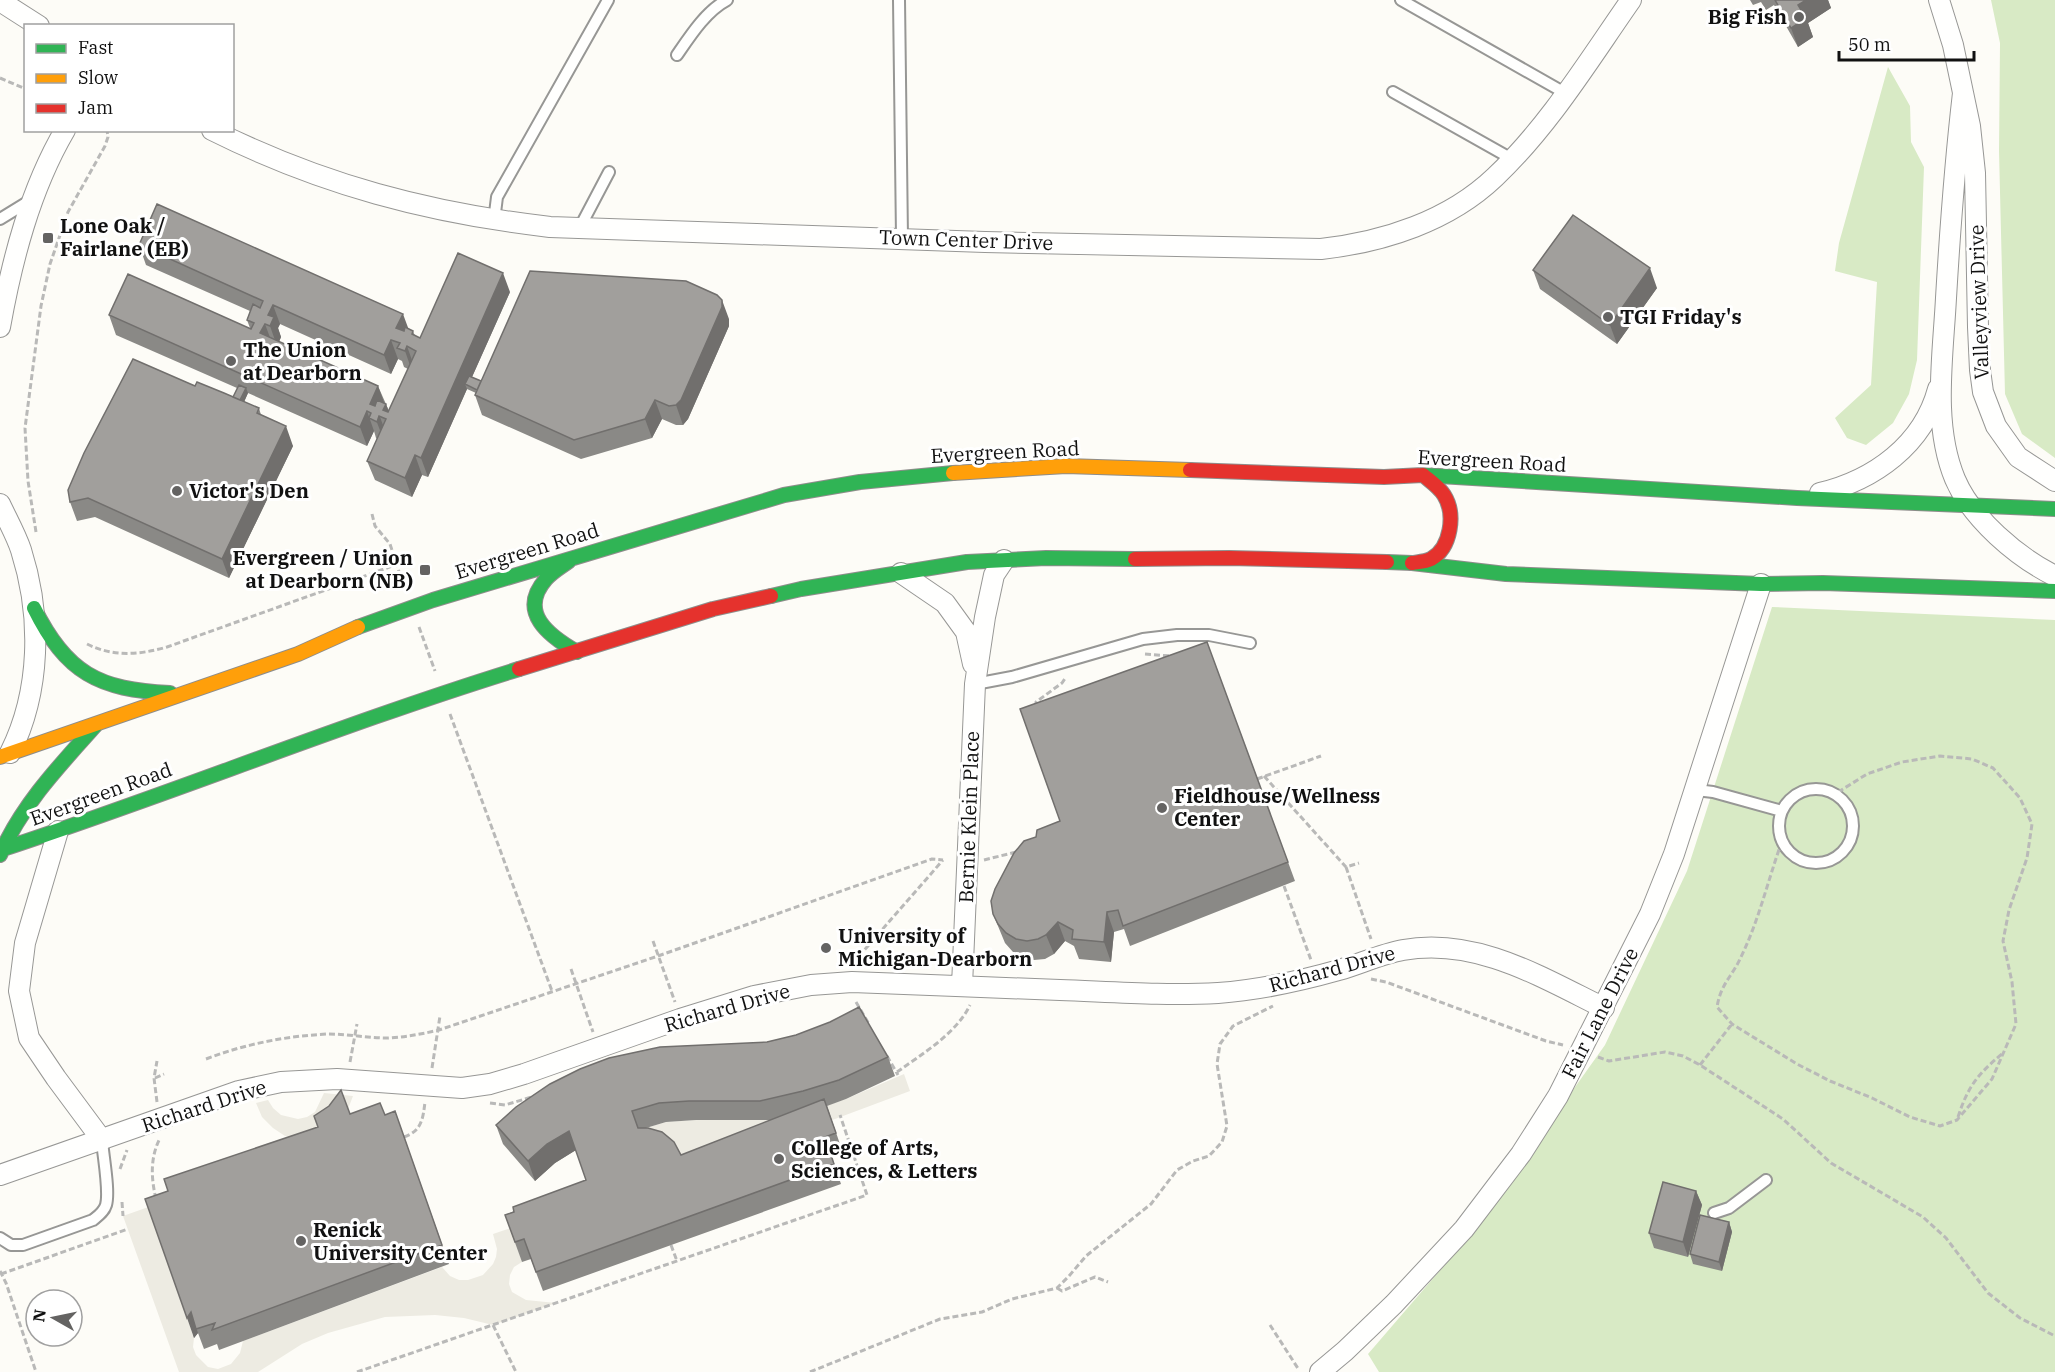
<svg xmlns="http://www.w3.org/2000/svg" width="2055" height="1372" font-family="'IBM Plex Serif',serif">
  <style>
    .forest { fill: #d8eac5 }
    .plaza { fill: #edebe2 }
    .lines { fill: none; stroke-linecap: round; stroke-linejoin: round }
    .lane-casing { stroke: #979795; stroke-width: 14 }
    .street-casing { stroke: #979795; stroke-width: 22 }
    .fast-casing { stroke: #8e8d8b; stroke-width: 16 }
    .slow-casing { stroke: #8e8d8b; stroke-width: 16 }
    .jam-casing { stroke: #8e8d8b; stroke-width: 16 }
    .path { stroke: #b9b9b8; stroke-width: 3; stroke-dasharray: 6 3; stroke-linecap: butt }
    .lane { stroke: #fffffe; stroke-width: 10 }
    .street { stroke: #fffffe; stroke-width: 20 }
    .fast { stroke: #30b455; stroke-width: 14 }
    .slow { stroke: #ff9f0a; stroke-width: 14 }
    .jam { stroke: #e5322d; stroke-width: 14 }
    .wall { fill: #8a8986; fill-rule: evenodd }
    .shaded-wall { fill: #716f6d }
    .building { fill: #a19f9c; stroke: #716f6d; stroke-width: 1.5; fill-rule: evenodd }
    .poi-dot { fill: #646362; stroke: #fff; stroke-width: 2 }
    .labels { text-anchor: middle; stroke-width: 6; stroke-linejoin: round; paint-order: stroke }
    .poi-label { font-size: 20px; font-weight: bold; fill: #111; stroke: #fff; text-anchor: start }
    .street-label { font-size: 20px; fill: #111; stroke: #fff }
  </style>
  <rect width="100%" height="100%" fill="#fdfcf7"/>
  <path class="forest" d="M1991,0H2055V458L2022,434L2005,394L1999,151L2000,43Z
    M1888,67L1910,106L1911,142L1924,167L1917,360L1909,394L1893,423L1866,445L1847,438L1835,418L1871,385L1877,282L1835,271L1839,243Z
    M1772,607L2055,620V1372H1379L1368,1354L1467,1239L1605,1045L1687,871Z"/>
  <path class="plaza" d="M904,1074L910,1091L688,1174L639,1130L666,1122L696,1120H768L810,1111L846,1099Z
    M324,1093L353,1096L348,1109L299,1139L285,1136L273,1128L262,1117L256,1103L268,1100L273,1108L281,1115L298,1119L307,1117L315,1112Z
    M171,1199L152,1219L194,1338L193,1347L196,1355L208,1367L218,1369L231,1364L240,1353L243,1341L442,1267L450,1276L459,1280H468L483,1275L493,1264L496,1257L497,1249L493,1234L511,1228L522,1262L514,1267L510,1275L509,1284L512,1292L526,1300L556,1303L493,1325L464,1318L435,1315L385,1317L328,1333L302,1344L258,1372H179L123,1216Z"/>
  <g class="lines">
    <g class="lane-casing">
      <path id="lane" d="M899,0L902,237
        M1401,0L1565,93
        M677,55C690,36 706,11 727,0
        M1393,92L1512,159
        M0,219L31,200
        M494,221L497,197L608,0
        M579,229L609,172
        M975,684L1012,677L1143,639L1177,635H1209L1250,643
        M1779 826a37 37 0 1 1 74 0a37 37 0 1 1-74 0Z
        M1696,790L1713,792L1782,811
        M1714,1213L1729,1208L1766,1180
        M0,1238L11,1245H23L93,1220C98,1216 104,1212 106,1205C110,1191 103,1156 102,1140"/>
    </g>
    <g class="street-casing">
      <path id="street" d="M1939,0L1953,45L1970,126L1975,173L1978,327L1980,370L1983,392L1996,426L2018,457L2055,481
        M0,1L39,26
        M1963,93C1955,162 1950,230 1946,298C1943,357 1932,424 1955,479C1972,519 2017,557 2055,576
        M212,130C322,185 429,213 550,227L985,242L1321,249C1384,242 1449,221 1495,177C1549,126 1589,60 1631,0
        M0,327C12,260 30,190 65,130
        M1820,493C1874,480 1923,445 1938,389
        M0,504C7,519 16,535 21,550C42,616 41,691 10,753
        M901,573L945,603L966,632L973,664
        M58,831L25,943L19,991L29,1038L56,1078L102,1140
        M962,986L975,684L985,617L994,575L1004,560
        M0,1175L239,1091L281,1082L337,1079L462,1088L490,1084L524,1074L680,1019L754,996L811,985L852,982C921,985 991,987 1060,990C1113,992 1166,996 1218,993C1259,990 1300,981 1339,970C1360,964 1381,954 1403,950C1476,937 1541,977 1604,1008
        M1320,1372L1345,1351L1394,1304L1464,1229L1521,1154L1558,1096L1650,914L1674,854L1761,584"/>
    </g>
    <g class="fast-casing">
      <path id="fast" d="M1423,475L1797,498L2055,509
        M569,561C561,567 553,571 546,579C517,612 549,636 577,652
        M1387,562L1412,563L1506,574L1761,584L1823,583L2055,591
        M771,596L801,589L967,562L1046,558L1135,559
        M34,608C66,673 99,690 170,693
        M358,627L433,600L784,495L860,482L953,473
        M0,850C174,793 344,723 519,669
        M0,855C22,805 59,766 95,726"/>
    </g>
    <g class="slow-casing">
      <path id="slow" d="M953,473L1066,466L1190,470
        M0,757L298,654L358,627"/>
    </g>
    <g class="jam-casing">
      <path id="jam" d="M1190,470L1384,477L1423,475
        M1135,559L1229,558L1387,562
        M1412,563C1418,562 1425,562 1431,559C1451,548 1456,514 1444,495C1439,487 1430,481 1423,475
        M519,669L713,609L771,596"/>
    </g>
    <path class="path" d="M0,78L26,89
      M372,514L375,526L390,544L404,587
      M36,532L28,481L25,428L41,306L50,264L68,212L105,146L108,137L107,130
      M419,627L435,671
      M87,644C113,657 139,655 167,647L398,564
      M1145,654L1171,656
      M1037,707L1036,702L1062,683L1066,677
      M450,714L552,991
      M1264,776L1346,867L1359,863
      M1257,779L1321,756
      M1782,841C1768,880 1759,920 1741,957C1732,977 1721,983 1717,1007L1732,1024L1797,1064L1830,1081L1872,1098L1910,1117L1940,1126L1957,1120L1992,1079L2016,1024L2012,982L2003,941L2009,910L2027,858L2032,824L2020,798L1993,768L1972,759L1940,756L1902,762L1867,774L1835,794
      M984,860L1016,852
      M1346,867L1371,939
      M1284,886L1311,960
      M653,941L675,1002
      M853,963L943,860
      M571,969L593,1032
      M1371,979L1386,982L1546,1041L1563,1045
      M856,1002L869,1024
      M887,1056L898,1075
      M1598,1057L1609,1061L1665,1052L1683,1056L1700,1065L1783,1119L1831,1163L1923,1217L1946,1238L1988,1293L2020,1318L2055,1336
      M206,1059C245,1044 286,1036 328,1034C348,1034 368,1038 388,1038C406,1037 422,1034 439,1030L658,956L932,859L943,860
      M350,1062L357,1024
      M1700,1065L1732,1024
      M432,1068L440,1016
      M897,1072C922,1054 956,1034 970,1005
      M155,1078L164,1074
      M157,1102L154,1078L157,1061
      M490,1103L505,1105L535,1096
      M1958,1117C1968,1086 1978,1074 2003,1053
      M404,1137C422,1131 423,1118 425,1102
      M120,1169L127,1150
      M156,1199C151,1178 150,1158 160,1138
      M122,1202L123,1216
      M671,1245L677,1261
      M0,1271L6,1283L36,1372
      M1,1274L128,1229
      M1057,1288L1062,1291L1095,1277L1108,1282
      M493,1325L516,1372
      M1270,1325L1299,1370
      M357,1372L867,1195L840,1115
      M810,1372L940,1319L982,1312L1012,1299L1057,1288L1069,1276L1086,1256L1151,1204L1177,1170L1193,1161L1209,1156L1222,1142L1227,1126L1217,1064L1220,1044L1233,1026L1273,1006"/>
    <use href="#lane" class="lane"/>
    <use href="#street" class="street"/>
    <use href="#fast" class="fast"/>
    <use href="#slow" class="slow"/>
    <use href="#jam" class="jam"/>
  </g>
  <path class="wall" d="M1750,0H1828L1831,8L1808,23L1813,37L1798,47L1774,5L1766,10L1761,2L1753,5Z
    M139,245L408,328L413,331L415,336L420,338L510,292L472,377L481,381L729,319V326L688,419L683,425H676L662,419L652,438L581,459L482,415L475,395L476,393L467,389L428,477L422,475L412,497L375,480L367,461L377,439L376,438L374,431L367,446L248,393L244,402L259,408L261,415L293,446L229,578L95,517L77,521L70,502L195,386L233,397L237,388L116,335L109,315L250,328L247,320L250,311L146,265ZM280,324L391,374L398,359L402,361L404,367L408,369L389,411L378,386L279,342L281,337L278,328Z
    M1533,270L1657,288L1617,344L1540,289Z
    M1207,642L1295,881L1130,946L1124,929L1114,932L1111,962L1079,959L1074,946L1065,941L1054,954L1045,959L1034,960L1023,958L1013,952L1005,943L993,914L1036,837L1060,821Z
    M888,1057L895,1076L846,1099L827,1106L843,1153L832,1157L841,1184L543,1291L531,1259L522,1262L505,1215L586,1180L576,1150L555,1163L535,1181L503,1144L496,1125ZM696,1120H771L681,1155L646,1128L666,1122Z
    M395,1111L449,1264L219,1350L217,1344L204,1349L198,1333L194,1338L168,1191L318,1127L350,1114L385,1115Z
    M1696,1191L1702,1205L1688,1257L1654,1248L1649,1233Z
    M1729,1222L1732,1232L1722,1271L1693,1264L1690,1254Z"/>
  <path class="shaded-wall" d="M1806,0H1828L1831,8L1808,23L1813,37L1798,47L1791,28L1798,5Z
    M1650,268L1657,288L1617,344L1610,325Z
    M503,273L510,292L468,386L465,384L467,389L428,477L421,458Z
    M722,300L729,319V326L688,419L683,425L676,405Z
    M273,305L280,324L278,328L281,337L277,346L270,326L268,315Z
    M403,314L410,333L396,328Z
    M265,324L272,343L260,333Z
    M391,340L398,359L391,374L384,355Z
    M407,346L414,366L412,371L405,351Z
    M378,386L385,405L380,417L387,436L384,441L370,404Z
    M246,388L248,393L240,411L238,406Z
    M655,400L662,419L652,438L645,419Z
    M386,404L393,423L383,410Z
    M367,411L374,431L367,446L360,427Z
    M286,426L293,446L229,578L222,559Z
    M415,455L422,475L412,497L405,478Z
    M1107,912L1114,932L1111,962L1104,942Z
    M1058,922L1065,941L1054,954L1046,935Z
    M569,1131L576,1150L555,1163L535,1181L528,1161L547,1144Z
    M1696,1191L1702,1205L1688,1257L1683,1242Z
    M1729,1222L1732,1232L1722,1271L1719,1262Z
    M191,1312L198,1333L194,1338L187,1318Z"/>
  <path class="building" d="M1775,0H1806L1798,5L1806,18L1791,28Z
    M157,204L403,314L396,328L404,331L405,327L413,331L412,334L420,338L458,253L503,273L421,458L415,455L405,478L367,461L386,419L379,416L377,422L369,418L371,413L367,411L360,427L109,315L128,274L251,329L254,323L247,320L253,304L260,308L263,301L139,245ZM273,305L384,355L391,340L400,343L397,348L405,351L407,346L416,351L388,412L383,410L386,404L377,400L375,406L370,404L378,386L260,333L265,324L270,326L274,317L268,315Z
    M1573,215L1650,268L1610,325L1533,270Z
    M530,271L686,281L717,295L722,300V307L681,400L676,405L669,406L655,400L645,419L574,440L475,395Z
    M133,359L195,386L197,382L224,393L259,408L257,413L286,426L222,559L88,498L70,502L68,490L84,453Z
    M469,376L481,381L477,390L465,384Z
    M239,385L246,388L240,400L233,397Z
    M1207,642L1288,862L1123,926L1118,910L1107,912L1104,942L1072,939L1073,930L1058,922L1046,935L1038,939L1027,941L1016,939L1006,933L998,924L993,914L991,901L995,889L1014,853L1024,841L1036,837L1037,830L1060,821L1020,709Z
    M859,1007L888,1057L839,1080L803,1091L760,1101H689L659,1103L632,1111L638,1128H648L662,1132L674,1142L681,1155L824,1099L836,1133L825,1137L834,1164L536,1272L524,1239L515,1242L505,1215L514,1212L513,1207L586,1180L569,1131L547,1144L528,1161L496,1125L516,1107L550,1084L580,1069L609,1058L660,1047L767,1042L796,1035L830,1022Z
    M341,1090L350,1114L380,1103L385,1115L395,1111L442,1245L212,1330L215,1323L196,1329L191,1312L187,1318L145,1199L168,1191L164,1179L318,1127L314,1116L329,1106Z
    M1663,1182L1696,1191L1683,1242L1649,1233Z
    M1700,1215L1729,1222L1719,1262L1690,1254Z"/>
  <g class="poi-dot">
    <circle cx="1799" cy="17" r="6"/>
    <rect x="42" y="232" width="12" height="12" rx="3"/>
    <circle cx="1608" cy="317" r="6"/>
    <circle cx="231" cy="361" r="6"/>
    <circle cx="177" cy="491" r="6"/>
    <rect x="419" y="564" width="12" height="12" rx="3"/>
    <circle cx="1162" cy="808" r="6"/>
    <circle cx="826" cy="948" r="6"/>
    <circle cx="779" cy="1159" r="6"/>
    <circle cx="301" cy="1241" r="6"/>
  </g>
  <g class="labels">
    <g class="poi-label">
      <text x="1787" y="24" text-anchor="end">Big Fish</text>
      <text x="60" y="233">Lone Oak /<tspan x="60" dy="23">Fairlane (EB)</tspan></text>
      <text x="1620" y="324">TGI Friday's</text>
      <text x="243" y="357">The Union<tspan x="243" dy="23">at Dearborn</tspan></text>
      <text x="189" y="498">Victor's Den</text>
      <text x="413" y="565" text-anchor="end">Evergreen / Union<tspan x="413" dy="23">at Dearborn (NB)</tspan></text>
      <text x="1174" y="803">Fieldhouse/Wellness<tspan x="1174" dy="23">Center</tspan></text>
      <text x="838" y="943">University of<tspan x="838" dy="23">Michigan-Dearborn</tspan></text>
      <text x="791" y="1155">College of Arts,<tspan x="791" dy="23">Sciences, &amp; Letters</tspan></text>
      <text x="313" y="1237">Renick<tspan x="313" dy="23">University Center</tspan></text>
    </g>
    <g class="street-label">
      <text transform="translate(966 240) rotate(2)" y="7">Town Center Drive</text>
      <text transform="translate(1979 302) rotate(-92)" y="7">Valleyview Drive</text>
      <text transform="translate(1005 452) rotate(-3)" y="7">Evergreen Road</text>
      <text transform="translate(1492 461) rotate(3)" y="7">Evergreen Road</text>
      <text transform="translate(527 551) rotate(-17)" y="7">Evergreen Road</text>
      <text transform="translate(101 794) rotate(-20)" y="7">Evergreen Road</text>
      <text transform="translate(969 817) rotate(-88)" y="7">Bernie Klein Place</text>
      <text transform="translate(1332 969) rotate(-15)" y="7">Richard Drive</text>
      <text transform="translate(727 1008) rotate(-16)" y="7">Richard Drive</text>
      <text transform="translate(1600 1013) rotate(-63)" y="7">Fair Lane Drive</text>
      <text transform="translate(204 1106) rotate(-18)" y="7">Richard Drive</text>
    </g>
  </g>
  <rect x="24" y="24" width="210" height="108" fill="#ffffff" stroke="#a0a0a0" stroke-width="1.5"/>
  <rect x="36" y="44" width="30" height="9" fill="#30b455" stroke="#a0a0a0" stroke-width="1.5"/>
  <text x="78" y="54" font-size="18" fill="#111111">Fast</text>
  <rect x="36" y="74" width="30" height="9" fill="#ff9f0a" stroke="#a0a0a0" stroke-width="1.5"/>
  <text x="78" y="84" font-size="18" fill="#111111">Slow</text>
  <rect x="36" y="104" width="30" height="9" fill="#e5322d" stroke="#a0a0a0" stroke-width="1.5"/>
  <text x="78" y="114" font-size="18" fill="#111111">Jam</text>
  <g transform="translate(54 1318) rotate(279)"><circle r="28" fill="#ffffff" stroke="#a0a0a0" stroke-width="1.5"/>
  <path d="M0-4.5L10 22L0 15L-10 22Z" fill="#646362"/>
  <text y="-9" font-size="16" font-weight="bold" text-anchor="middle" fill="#111111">N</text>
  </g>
  <path d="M1839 51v9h135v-9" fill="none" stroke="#111111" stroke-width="3"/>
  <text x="1848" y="51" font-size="18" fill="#111111" stroke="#ffffff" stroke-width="4.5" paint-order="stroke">50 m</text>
</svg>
